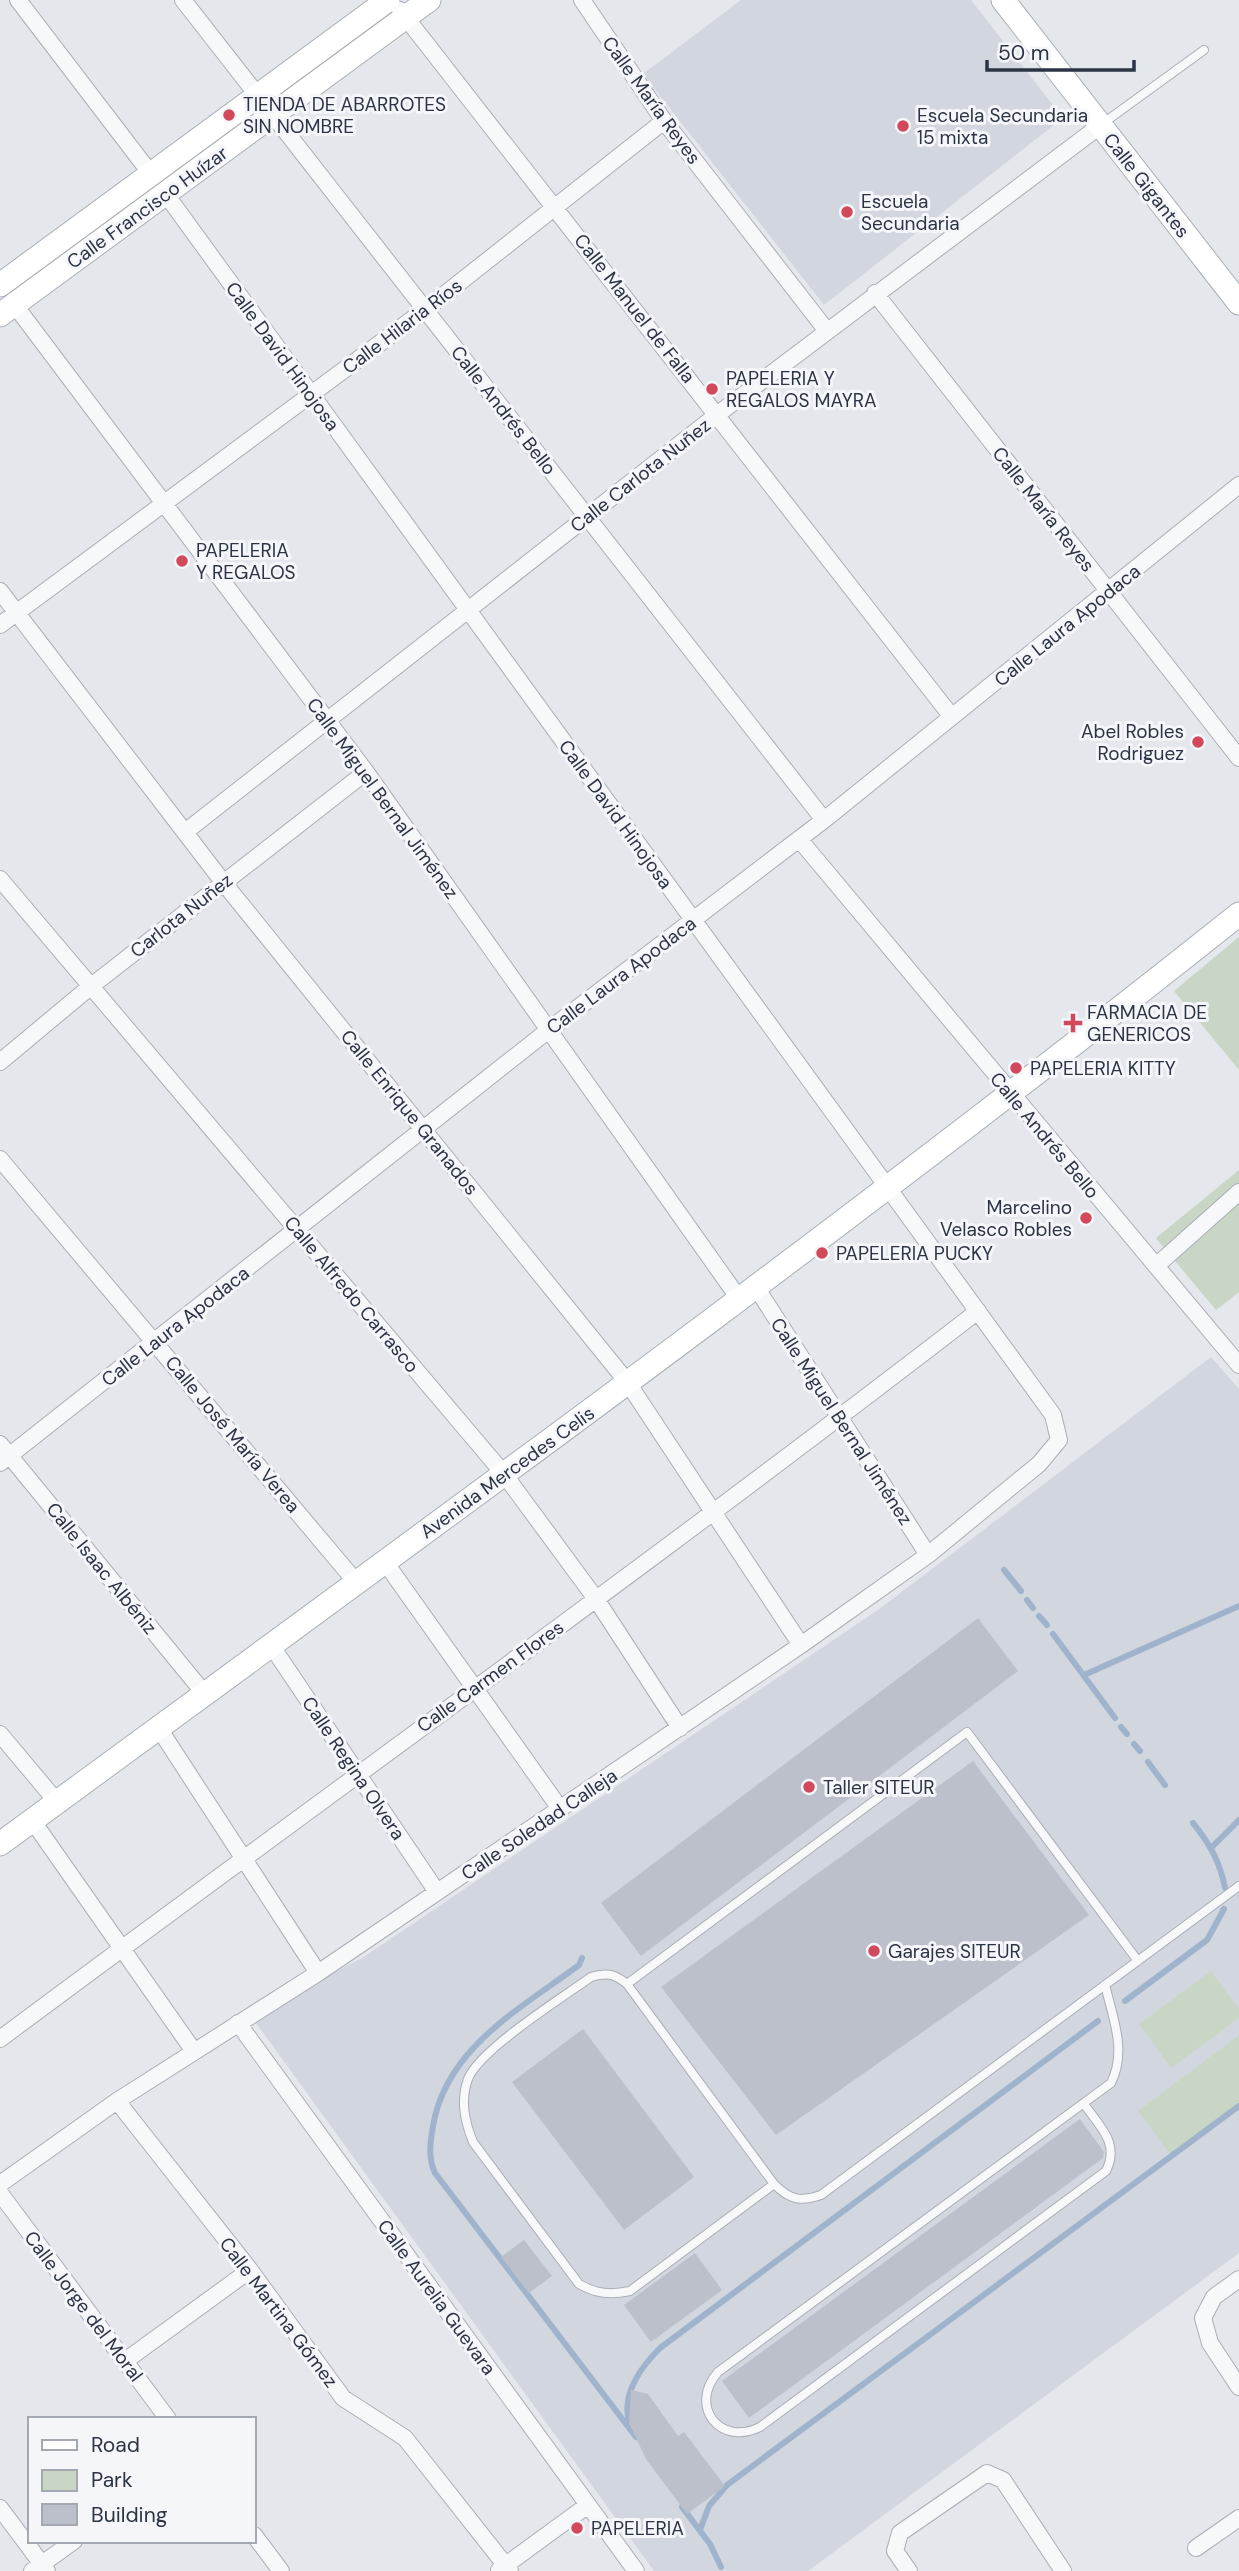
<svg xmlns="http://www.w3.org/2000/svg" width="1239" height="2571" font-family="'DM Sans',sans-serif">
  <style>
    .built { fill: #d2d6de }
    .green { fill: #c9d6c5 }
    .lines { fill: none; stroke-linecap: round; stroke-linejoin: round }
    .stream { stroke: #9fb4cc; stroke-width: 6 }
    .building { fill: #bbc0ca }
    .lane-casing { stroke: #a9aeb7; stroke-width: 10 }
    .street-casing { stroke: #a9aeb7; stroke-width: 18 }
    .secondary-casing { stroke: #a9aeb7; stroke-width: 25 }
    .lane { stroke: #f7f8fa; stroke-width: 8 }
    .street { stroke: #f7f8fa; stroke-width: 16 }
    .secondary { stroke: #fff; stroke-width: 23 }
    .poi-dot { fill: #d1495b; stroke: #f4f6f9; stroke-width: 2.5 }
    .labels { text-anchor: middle; stroke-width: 6; stroke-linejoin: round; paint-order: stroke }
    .street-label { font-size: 19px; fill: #2b3445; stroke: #f4f6f9 }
    .poi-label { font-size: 19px; fill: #2b3445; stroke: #f4f6f9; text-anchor: start }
  </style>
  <rect width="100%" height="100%" fill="#e4e7ec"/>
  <path class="built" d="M741,0H971L1063,118L824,305L643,74Z
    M1211,1357L1239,1389V2253L808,2571H654L251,2016L362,1958L878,1610Z"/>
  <path class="green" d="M1239,937V1070L1174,991Z
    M1239,1170V1292L1216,1310L1156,1238Z
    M1211,1971L1239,2009V2018L1171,2068L1139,2024Z
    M1239,2035V2103L1170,2154L1138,2111Z"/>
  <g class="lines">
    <path class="stream" d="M1004,1570L1021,1591
      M1027,1600L1033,1608
      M1039,1616L1047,1625
      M1053,1634L1115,1718
      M1084,1675L1239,1606
      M1121,1727L1127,1734
      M1134,1744L1140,1751
      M1148,1762L1165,1785
      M1193,1823C1210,1844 1220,1862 1225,1888
      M1212,1847L1239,1820
      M582,1958L579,1965C520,2009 446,2048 433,2126C430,2143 428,2158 435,2173L636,2437
      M1125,2001L1207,1940L1224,1909
      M632,2429C618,2399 639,2369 660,2348L1098,2021
      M682,2507L710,2544L721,2567
      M700,2530L709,2506L727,2485L1239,2106"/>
  </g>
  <path class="building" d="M978,1618L1018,1671L641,1956L601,1903Z
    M973,1761L1089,1915L776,2135L661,1987Z
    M583,2029L694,2177L624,2230L512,2082Z
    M1080,2119L1104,2152L1103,2158L749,2418L722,2381Z
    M524,2240L552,2276L529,2293L501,2257Z
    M695,2253L722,2290L651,2342L624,2305Z
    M631,2390L648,2394L678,2436L684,2432L725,2486L687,2514L646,2459L629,2423Z"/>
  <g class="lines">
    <g class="lane-casing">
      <path id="lane" d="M1102,124L1204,50
        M627,1984L967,1732L1138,1961
        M1084,2104C1100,2127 1120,2143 1106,2171L760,2427C720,2447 688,2406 718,2372L1111,2083C1127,2051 1113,2018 1105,1985
        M774,2184L630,2291C611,2295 596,2294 579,2284L473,2142C465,2122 460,2101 468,2079C480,2049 562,1998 591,1977C607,1972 615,1974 627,1984L774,2184C790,2200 800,2202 821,2195L1239,1886"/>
    </g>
    <g class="street-casing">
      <path id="street" d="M18,0L151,174
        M183,0L824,820
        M582,0L664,121L827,331
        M400,10L952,717
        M875,293L1239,758
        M14,304L366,772L740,1300
        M0,591L223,882L628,1383L801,1645
        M0,625L426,309L664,121
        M185,832L718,414L1101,125
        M799,839L1239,1365
        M0,879L504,1474L596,1599L680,1728
        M0,1062L90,987L366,772
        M0,1159L356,1582
        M1156,1266L1239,1192
        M756,1287L928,1555
        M0,1444L204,1693
        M0,1463L550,1029L824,820L1239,485
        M385,1562L561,1810
        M271,1645L437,1892
        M158,1727L318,1973
        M0,1734L57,1802
        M32,1820L193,2050
        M238,2023L636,2571
        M0,2039C326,1796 656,1560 978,1311
        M117,2101L250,2270L343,2398L405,2438L510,2571
        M0,2184L117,2101L318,1973L801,1645L928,1555L1039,1464L1059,1440L1053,1415L165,193
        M0,2193L168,2419
        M1239,2279L1214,2297L1203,2318L1210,2343L1239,2387
        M125,2361L250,2270
        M0,2508L47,2571
        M254,2535L281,2571
        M1196,2548L1239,2518
        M499,2570L588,2505
        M32,2571L74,2541
        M909,2571L895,2551L900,2533L987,2473L1003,2480L1063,2571"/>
    </g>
    <g class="secondary-casing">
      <path id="secondary" d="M1003,0L1239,303
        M0,285L388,0
        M0,315L429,0
        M0,1844C417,1538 835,1236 1239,914"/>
    </g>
    <use href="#lane" class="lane"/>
    <use href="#street" class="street"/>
    <use href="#secondary" class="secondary"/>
  </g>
  <g class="poi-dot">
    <circle cx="229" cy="115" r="7"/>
    <circle cx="903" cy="126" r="7"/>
    <circle cx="847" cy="212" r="7"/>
    <circle cx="712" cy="389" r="7"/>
    <circle cx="182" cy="561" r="7"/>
    <circle cx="1198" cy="742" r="7"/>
    <path d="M1069.5 1012.5h7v7h7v7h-7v7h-7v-7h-7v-7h7z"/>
    <circle cx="1016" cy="1068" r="7"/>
    <circle cx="1086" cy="1218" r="7"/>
    <circle cx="822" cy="1253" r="7"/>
    <circle cx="809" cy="1787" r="7"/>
    <circle cx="874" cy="1951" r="7"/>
    <circle cx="577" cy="2528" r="7"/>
  </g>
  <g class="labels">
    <g class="street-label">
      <text transform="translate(652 100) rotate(54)" y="7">Calle María Reyes</text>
      <text transform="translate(1147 185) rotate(52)" y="7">Calle Gigantes</text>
      <text transform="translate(147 207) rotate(-36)" y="7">Calle Francisco Huízar</text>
      <text transform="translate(635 308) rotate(52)" y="7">Calle Manuel de Falla</text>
      <text transform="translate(402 326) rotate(-37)" y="7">Calle Hilaria Ríos</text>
      <text transform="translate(283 356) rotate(54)" y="7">Calle David Hinojosa</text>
      <text transform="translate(504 410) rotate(52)" y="7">Calle Andrés Bello</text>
      <text transform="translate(640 475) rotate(-38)" y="7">Calle Carlota Nuñez</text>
      <text transform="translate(1044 509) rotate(52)" y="7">Calle María Reyes</text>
      <text transform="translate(1067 625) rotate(-39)" y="7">Calle Laura Apodaca</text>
      <text transform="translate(383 798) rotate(54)" y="7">Calle Miguel Bernal Jiménez</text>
      <text transform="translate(616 814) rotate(54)" y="7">Calle David Hinojosa</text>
      <text transform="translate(181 915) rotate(-38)" y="7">Carlota Nuñez</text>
      <text transform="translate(621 975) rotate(-37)" y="7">Calle Laura Apodaca</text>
      <text transform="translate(410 1112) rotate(51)" y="7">Calle Enrique Granados</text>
      <text transform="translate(1045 1135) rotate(50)" y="7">Calle Andrés Bello</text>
      <text transform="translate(352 1294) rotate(50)" y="7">Calle Alfredo Carrasco</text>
      <text transform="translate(175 1326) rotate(-38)" y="7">Calle Laura Apodaca</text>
      <text transform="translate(842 1421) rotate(57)" y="7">Calle Miguel Bernal Jiménez</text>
      <text transform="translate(233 1434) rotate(50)" y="7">Calle José María Verea</text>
      <text transform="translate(507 1472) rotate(-36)" y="7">Avenida Mercedes Celis</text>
      <text transform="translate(102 1568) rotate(51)" y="7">Calle Isaac Albéniz</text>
      <text transform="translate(490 1676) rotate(-36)" y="7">Calle Carmen Flores</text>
      <text transform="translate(354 1768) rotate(56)" y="7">Calle Regina Olvera</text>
      <text transform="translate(539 1824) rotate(-34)" y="7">Calle Soledad Calleja</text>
      <text transform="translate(437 2297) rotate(54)" y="7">Calle Aurelia Guevara</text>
      <text transform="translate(84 2306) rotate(53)" y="7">Calle Jorge del Moral</text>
      <text transform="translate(279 2312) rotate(53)" y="7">Calle Martina Gómez</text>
    </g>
    <g class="poi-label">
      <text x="243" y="111">TIENDA DE ABARROTES<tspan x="243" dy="22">SIN NOMBRE</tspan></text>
      <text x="917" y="122">Escuela Secundaria<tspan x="917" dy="22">15 mixta</tspan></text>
      <text x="861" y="208">Escuela<tspan x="861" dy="22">Secundaria</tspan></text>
      <text x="726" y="385">PAPELERIA Y<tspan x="726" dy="22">REGALOS MAYRA</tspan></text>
      <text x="196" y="557">PAPELERIA<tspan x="196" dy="22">Y REGALOS</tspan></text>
      <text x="1184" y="738" text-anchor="end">Abel Robles<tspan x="1184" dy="22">Rodriguez</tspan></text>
      <text x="1087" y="1019">FARMACIA DE<tspan x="1087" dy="22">GENERICOS</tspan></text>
      <text x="1030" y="1075">PAPELERIA KITTY</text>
      <text x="1072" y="1214" text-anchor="end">Marcelino<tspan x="1072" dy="22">Velasco Robles</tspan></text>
      <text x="836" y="1260">PAPELERIA PUCKY</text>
      <text x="823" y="1794">Taller SITEUR</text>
      <text x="888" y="1958">Garajes SITEUR</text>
      <text x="591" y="2535">PAPELERIA</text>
    </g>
  </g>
  <rect x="28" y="2417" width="228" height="126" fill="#f4f6f9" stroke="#a4a8b1" stroke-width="2"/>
  <rect x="42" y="2440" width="35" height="10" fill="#ffffff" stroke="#a4a8b1" stroke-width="2"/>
  <text x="91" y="2452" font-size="21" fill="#2b3445">Road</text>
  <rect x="42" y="2470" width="35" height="21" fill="#c9d6c5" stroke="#a4a8b1" stroke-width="2"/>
  <text x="91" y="2487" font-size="21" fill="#2b3445">Park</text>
  <rect x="42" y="2504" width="35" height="21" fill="#bbc0ca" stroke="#a4a8b1" stroke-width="2"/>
  <text x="91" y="2522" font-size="21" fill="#2b3445">Building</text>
  <path d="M987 60v10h147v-10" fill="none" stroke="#2b3445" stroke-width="3.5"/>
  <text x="998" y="60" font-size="21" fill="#2b3445" stroke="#f4f6f9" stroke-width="5" paint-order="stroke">50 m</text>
</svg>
